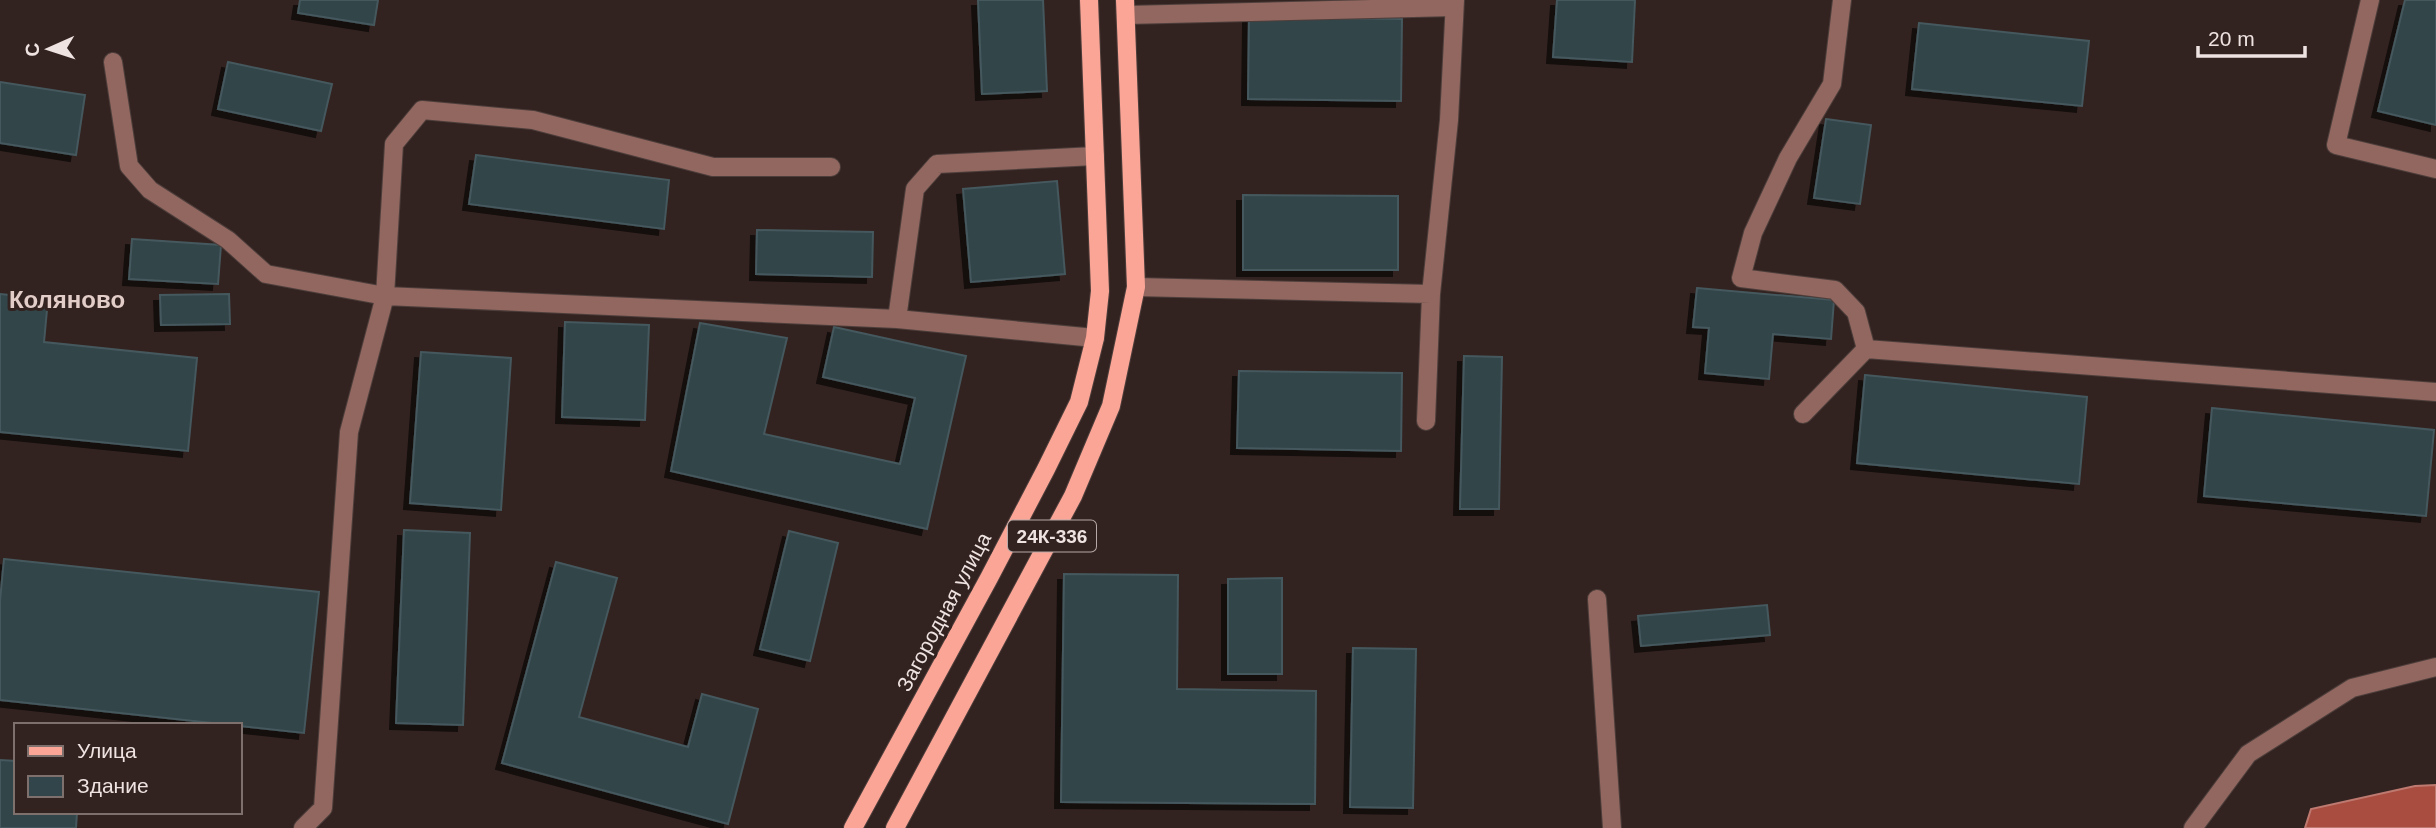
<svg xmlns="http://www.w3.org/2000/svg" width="2436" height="828" font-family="Helvetica,sans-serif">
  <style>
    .water { fill: #a94d40; stroke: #be7a70; stroke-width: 2 }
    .building { fill: #32454a; stroke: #45585d; stroke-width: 2; filter: url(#shadow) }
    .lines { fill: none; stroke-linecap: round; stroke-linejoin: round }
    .minor-casing { stroke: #4d3e3b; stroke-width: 20 }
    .major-casing { stroke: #4d3e3b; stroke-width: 20 }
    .minor { stroke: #916760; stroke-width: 18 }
    .major { stroke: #fba597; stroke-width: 18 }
    .labels { text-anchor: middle; stroke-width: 6; stroke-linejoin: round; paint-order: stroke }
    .shield { fill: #332320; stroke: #b6a9a7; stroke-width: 2 }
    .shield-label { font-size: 19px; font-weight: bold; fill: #eee3e1 }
    .street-label { font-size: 21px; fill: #eee3e1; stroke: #332320 }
    .quarter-label { font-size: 24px; font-weight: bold; fill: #e3cdc9; stroke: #332320 }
  </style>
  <defs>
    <filter id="shadow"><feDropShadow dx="-6" dy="6" stdDeviation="0" flood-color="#0009"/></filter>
  </defs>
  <rect width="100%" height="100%" fill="#332320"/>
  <path class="water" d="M2436,785V828H2305L2311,809L2415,786Z"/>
  <path class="building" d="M300,0H378L374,25L298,13Z
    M978,0H1043L1047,91L982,94Z
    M1557,0H1635L1632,62L1553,57Z
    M2405,0H2436V125L2378,111Z
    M1249,17L1402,19L1401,101L1248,99Z
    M1919,23L2089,41L2082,106L1912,89Z
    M228,62L332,84L321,131L218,109Z
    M0,82L85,95L76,155L0,143Z
    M1826,119L1871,125L1860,204L1814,198Z
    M476,155L669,180L664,229L469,204Z
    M1057,181L1065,274L971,282L963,189Z
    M1243,195L1398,196V270H1243Z
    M757,230L873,232L872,277L756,274Z
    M132,239L221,245L218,284L129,279Z
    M1697,288L1834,300L1831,339L1773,334L1769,379L1705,373L1709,328L1693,327Z
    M0,294L48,299L44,342L197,358L188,451L0,432Z
    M229,294L230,324L161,325L160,295Z
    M565,322L649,325L645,420L562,417Z
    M700,323L787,338L764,434L900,464L915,398L823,377L834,327L966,356L927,529L671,471Z
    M421,352L511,358L501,510L410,503Z
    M1464,356L1502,357L1499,509H1460Z
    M1239,371L1402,373L1401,451L1237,448Z
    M1865,375L2087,397L2079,484L1857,463Z
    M2212,408L2434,430L2426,516L2204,496Z
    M404,530L470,533L463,725L396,723Z
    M789,531L838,543L810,661L760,649Z
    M4,559L319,592L304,733L0,700V601Z
    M556,562L617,578L579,717L688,747L702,694L758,709L728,824L502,763Z
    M1064,574L1178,575L1177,689L1316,691L1315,804L1061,802Z
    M1282,578V674H1228V579Z
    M1767,605L1770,635L1641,646L1638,616Z
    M1353,648L1416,649L1413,808L1350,807Z
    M0,760L16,761V812H77L76,828H0Z"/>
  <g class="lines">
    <g class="minor-casing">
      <path id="minor" d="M2370,0L2336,145L2436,169
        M1126,15L1454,7
        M113,62L129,166L150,190L228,240L266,274L385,296L897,319L915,189L937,164L1095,156
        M1136,287L1431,294L1449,120L1455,0
        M897,319L1095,338
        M1866,349L2436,392
        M1803,414L1866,349L1856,312L1835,290L1741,278L1753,233L1788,158L1832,84L1842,0
        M1426,421L1431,294
        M1597,599L1612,828
        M303,828L323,808L349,432L385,296L394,144L422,110L533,120L713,167H831
        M2193,828L2248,754L2352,688L2436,667"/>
    </g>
    <g class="major-casing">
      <path id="major" d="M853,828L989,578L1046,469L1079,402L1095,338L1100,291L1089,0
        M895,828L1073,496L1111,406L1136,287L1125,0"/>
    </g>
    <use href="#minor" class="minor"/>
    <use href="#major" class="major"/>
  </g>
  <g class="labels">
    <rect class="shield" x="1008" y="520.5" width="88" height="31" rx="5"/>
    <g class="shield-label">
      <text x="1052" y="543">24К-336</text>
    </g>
    <g class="street-label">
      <text transform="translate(944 612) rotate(-62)" y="7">Загородная улица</text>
    </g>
    <g class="quarter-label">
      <text x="67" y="308">Коляново</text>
    </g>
  </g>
  <rect x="14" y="723" width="228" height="91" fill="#332320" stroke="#7e706d" stroke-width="2"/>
  <rect x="28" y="746" width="35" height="10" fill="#fba597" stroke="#7e706d" stroke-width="2"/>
  <text x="77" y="758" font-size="21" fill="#eee3e1">Улица</text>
  <rect x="28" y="776" width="35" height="21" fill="#32454a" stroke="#7e706d" stroke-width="2"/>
  <text x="77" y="793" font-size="21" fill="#eee3e1">Здание</text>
  <g transform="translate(49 49) rotate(267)" stroke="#332320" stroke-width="5" paint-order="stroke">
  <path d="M0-5L12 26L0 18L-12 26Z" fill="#eee3e1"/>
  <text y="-10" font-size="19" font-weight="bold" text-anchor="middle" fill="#eee3e1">С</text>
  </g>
  <path d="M2198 46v10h107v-10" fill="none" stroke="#eee3e1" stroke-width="3.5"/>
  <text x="2208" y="46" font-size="21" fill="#eee3e1" stroke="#332320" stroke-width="5" paint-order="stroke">20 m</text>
</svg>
